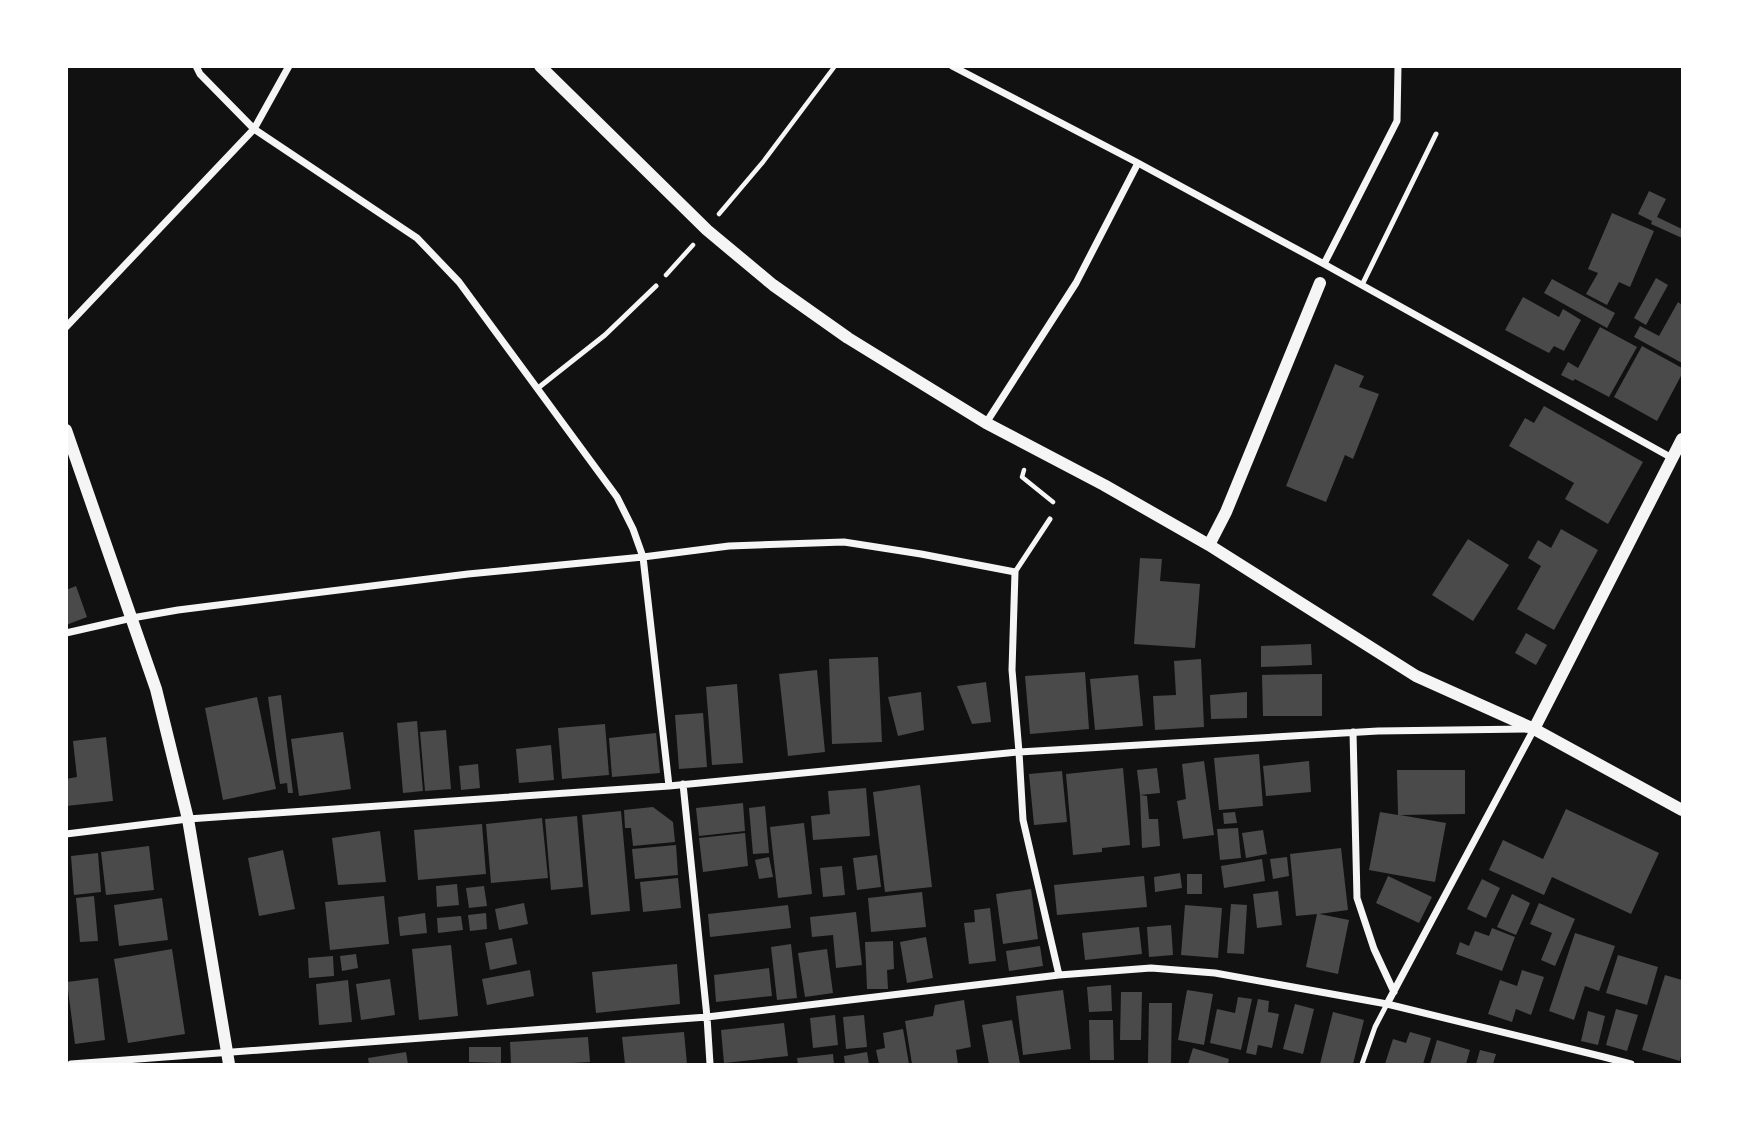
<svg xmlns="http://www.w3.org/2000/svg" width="1749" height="1131" font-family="'Public Sans',sans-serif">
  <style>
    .building { fill: #4a4a4a }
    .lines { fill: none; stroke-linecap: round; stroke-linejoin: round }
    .path { stroke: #f5f5f5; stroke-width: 4.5 }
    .service { stroke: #f5f5f5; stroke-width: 5 }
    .minor { stroke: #f5f5f5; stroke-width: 7 }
    .tertiary { stroke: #f5f5f5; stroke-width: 12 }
  </style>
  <rect width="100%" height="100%" fill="#111"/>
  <path class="building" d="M1649,191L1666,199L1657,217L1682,229V238L1651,224L1652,221L1638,214Z
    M1612,213L1654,231L1630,287L1619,282L1607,305L1586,294L1598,273L1588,269Z
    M1656,278L1668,285L1646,325L1634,318Z
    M1552,279L1615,313L1607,328L1544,293Z
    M1523,297L1559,317L1563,309L1581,320L1564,351L1554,346L1549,353L1505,330Z
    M1678,302L1682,305V363L1634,337L1640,326L1659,336Z
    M1600,327L1637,347L1609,397L1575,379L1573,381L1561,375L1568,362L1578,368Z
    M1642,346L1682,368V374L1657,421L1614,397Z
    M1335,364L1364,376L1359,387L1379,394L1353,459L1345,455L1326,502L1286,486Z
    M1544,406L1643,462L1608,524L1565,499L1574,483L1509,446L1525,418L1534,423Z
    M1561,529L1598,550L1554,630L1517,609L1541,566L1528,558L1538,540L1551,548Z
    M1468,539L1509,565L1473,621L1432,595Z
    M1140,558L1162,559L1160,581L1200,584L1195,648L1134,644Z
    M76,586L87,617L66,625V590Z
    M1526,633L1547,645L1536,665L1515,653Z
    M1311,644L1312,665L1261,667V646Z
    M878,657L882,742L832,744L829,659Z
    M1201,659L1204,727L1155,730L1153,696L1176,695L1174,661Z
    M817,670L825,752L788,756L779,674Z
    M1085,672L1089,729L1030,734L1025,676Z
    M1322,674V716H1263L1262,675Z
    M1138,675L1143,726L1095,730L1090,679Z
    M986,682L991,722L972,724L957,686Z
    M737,684L743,763L712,765L706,687Z
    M921,692L924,730L898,736L888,697Z
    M1247,692V718L1211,719L1210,695Z
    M281,695L293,793H288L287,783L280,784L268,697Z
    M257,697L276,789L223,800L205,708Z
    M703,713L707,767L679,769L675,715Z
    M417,721L423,791L403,793L397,723Z
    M605,724L609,775L562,779L558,728Z
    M446,730L451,789L425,791L420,732Z
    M343,732L351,789L299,796L291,739Z
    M656,733L660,773L612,777L609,738Z
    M106,737L113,801L66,806V779L77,777L73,741Z
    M551,745L554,780L519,783L516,749Z
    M1259,754L1263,806L1219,810L1214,758Z
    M1204,761L1214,835L1183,839L1177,801L1186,799L1182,764Z
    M1309,761L1311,792L1266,796L1263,766Z
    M478,764L480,788L461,790L459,766Z
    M1123,768L1130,845L1102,848V852L1073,855L1066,774Z
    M1157,768L1160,793L1140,795L1137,770Z
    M1397,770H1465V814L1400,815L1446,823L1435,882L1369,870L1380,812L1398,815Z
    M1062,771L1067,822L1034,825L1029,774Z
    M920,785L932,887L885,892L873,792Z
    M866,788L870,836L813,840L811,816L830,814L828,791Z
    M1140,795L1147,796L1149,819H1158L1160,846L1142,848Z
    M743,803L745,831L699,836L696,808Z
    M765,806L769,853L753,854L749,808Z
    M653,807L673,822L675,842L633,846L631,828H625L624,810Z
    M1566,809L1659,853L1631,914L1552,877L1544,895L1489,870L1503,840L1543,859Z
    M621,811L630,911L591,915L582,815Z
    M1235,812L1237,823L1224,824L1223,813Z
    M577,816L583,887L551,890L545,819Z
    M542,818L548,878L491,883L486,824Z
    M804,823L812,894L778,898L770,827Z
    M482,824L486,874L418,880L414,830Z
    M1238,828L1241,858L1220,860L1217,829Z
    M1263,830L1267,854L1246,858L1242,833Z
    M380,831L386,882L338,885L332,838Z
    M745,833L748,866L703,872L699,838Z
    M676,845L678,875L635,879L632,849Z
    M149,846L154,890L106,895L101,852Z
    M1341,848L1348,910L1319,914L1349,920L1338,974L1306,967L1317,914L1296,916L1290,854Z
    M283,850L295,909L259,916L248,858Z
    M98,853L101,892L74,895L71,856Z
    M877,855L881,887L857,890L853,858Z
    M769,857L773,877L759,879L755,860Z
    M1287,857L1289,876L1273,879L1270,859Z
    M1262,859L1265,881L1224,888L1221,866Z
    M842,866L845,895L823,897L820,868Z
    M1180,873L1182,888L1155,892L1154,877Z
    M1187,874H1202V894H1187Z
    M1144,876L1147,907L1057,915L1054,885Z
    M1388,876L1432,897L1419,923L1376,903Z
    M678,878L681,908L643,912L640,882Z
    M1482,879L1500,888L1486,918L1467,909Z
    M457,884L459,905L437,907L436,886Z
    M484,886L487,906L469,908L466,888Z
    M1031,889L1038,939L1003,944L996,894Z
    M1278,891L1282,925L1257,928L1253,894Z
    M922,892L926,927L871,932L868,898Z
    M1512,894L1530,903L1516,935L1497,927Z
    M94,896L98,941L80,942L76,898Z
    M384,896L389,944L330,950L325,902Z
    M162,898L168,940L119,946L114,905Z
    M524,903L528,924L499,930L495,909Z
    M1539,903L1575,919L1555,966L1541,960L1552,933L1530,924Z
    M1231,904L1247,905L1244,954L1227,953Z
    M788,905L791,928L710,937L708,914Z
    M1185,905L1222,908L1218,958L1181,955Z
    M990,908L996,961L969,964L964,923L975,922L974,910Z
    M856,912L862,965L836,968L833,935L812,937L810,917Z
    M425,913L427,933L400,936L398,917Z
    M486,913L487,929L470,931L468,915Z
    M461,916L463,930L438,933L437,918Z
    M1171,925L1173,955L1149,957L1147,927Z
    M1139,927L1142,954L1085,960L1082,933Z
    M1492,928L1515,937L1502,971L1456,954L1460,942L1469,946L1475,931L1489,936Z
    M1575,933L1615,946L1599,991L1585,986L1574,1020L1549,1011Z
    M926,937L933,978L907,983L900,942Z
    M512,938L517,964L490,970L485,943Z
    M893,941L894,969L887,970L888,989H867L865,942Z
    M791,944L797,998L777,1000L771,947Z
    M451,945L458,1016L419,1020L412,949Z
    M1040,946L1043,966L1009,971L1006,951Z
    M172,949L185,1034L128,1043L114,959Z
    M827,949L833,993L805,997L798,953Z
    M356,954L358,968L342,971L340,956Z
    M1618,955L1658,967L1647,1005L1606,993Z
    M333,956L334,976L309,978L308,958Z
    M677,964L680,1004L596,1013L592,972Z
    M769,968L772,996L716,1002L714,975Z
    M530,970L534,996L487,1005L482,979Z
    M1522,970L1544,977L1531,1015L1516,1009L1512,1022L1488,1014L1500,980L1517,986Z
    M1665,975L1682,980V1052L1680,1061L1642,1050Z
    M98,978L105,1040L75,1044L67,982Z
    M390,979L395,1015L361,1020L356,984Z
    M348,980L352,1022L319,1025L316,984Z
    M1111,985L1112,1011L1089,1012L1087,987Z
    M1063,990L1071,1049L1023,1055L1016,996Z
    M1187,990L1213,994L1204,1045L1178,1040Z
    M1121,992H1142L1141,1040H1120Z
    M1238,997L1252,999L1241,1050L1210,1043L1217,1009L1235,1013Z
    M1258,999L1269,1001L1268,1012L1279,1014L1272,1048L1258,1045L1256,1055L1246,1053Z
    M964,1000L971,1047L956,1050L958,1064H912L905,1021L933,1016L935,1005Z
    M1149,1003H1172L1171,1064H1148Z
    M1295,1004L1314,1009L1303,1054L1283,1049Z
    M1616,1009L1638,1015L1627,1051L1606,1045Z
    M1588,1011L1605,1016L1598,1045L1581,1041Z
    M1333,1012L1364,1020L1353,1064H1320Z
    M835,1015L838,1045L813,1048L810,1018Z
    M864,1015L867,1047L846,1049L843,1017Z
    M1012,1020L1020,1064H989L982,1025Z
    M1089,1020H1113L1114,1060H1090Z
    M784,1023L788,1056L724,1063L721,1030Z
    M903,1029L909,1064H879L876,1050L885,1048L883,1033Z
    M684,1032L687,1064H625L622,1037Z
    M1410,1032L1431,1038L1423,1064H1385L1393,1039L1406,1043Z
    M588,1037L590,1062L553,1064H511L510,1042Z
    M1437,1040L1470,1050L1466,1064H1430Z
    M469,1047H501V1063L469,1062Z
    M1193,1048L1229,1059L1228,1064H1188Z
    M1480,1050L1496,1054L1493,1064H1476Z
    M406,1052L408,1064H369L368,1058Z
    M867,1052L869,1064H845L844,1056Z
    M833,1054L834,1064H798L797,1058Z"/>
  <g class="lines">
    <path class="path" d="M719,214L763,162L835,66
      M666,275L693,245
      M1024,470L1022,477L1053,502"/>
    <path class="service" d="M1362,285L1436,134
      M538,388L605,335L656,286
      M1015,572L1050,519
      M1362,1064L1375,1027L1387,1004"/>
    <path class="minor" d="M196,66L200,74L254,129L417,238L459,282L617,497L633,529L643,557L669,786
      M952,66L1138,163L1324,264L1672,458
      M1324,264L1397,121L1398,66
      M66,327L254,129L289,66
      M986,423L1076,283L1138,163
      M66,633L132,618L178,610L468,574L643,557L729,546L844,542L921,554L1015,572L1012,670L1019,752L1023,820L1059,975
      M1353,732L1357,898L1374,949L1394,992
      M683,784L707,1017L710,1064
      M66,834L188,819L669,786L1019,752L1378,731L1534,729L1387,1004
      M71,1064L707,1017L1059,975L1151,968L1215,973L1387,1004L1604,1057L1631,1064"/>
    <path class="tertiary" d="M540,66L707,230L773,285L848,338L986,423L1104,485L1209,545L1416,676L1534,729L1682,810
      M66,430L156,689L188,819L229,1064
      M1209,545L1226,512L1320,283
      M1534,729L1682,439"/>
  </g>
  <rect width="1749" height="1131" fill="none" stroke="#ffffff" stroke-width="136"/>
</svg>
